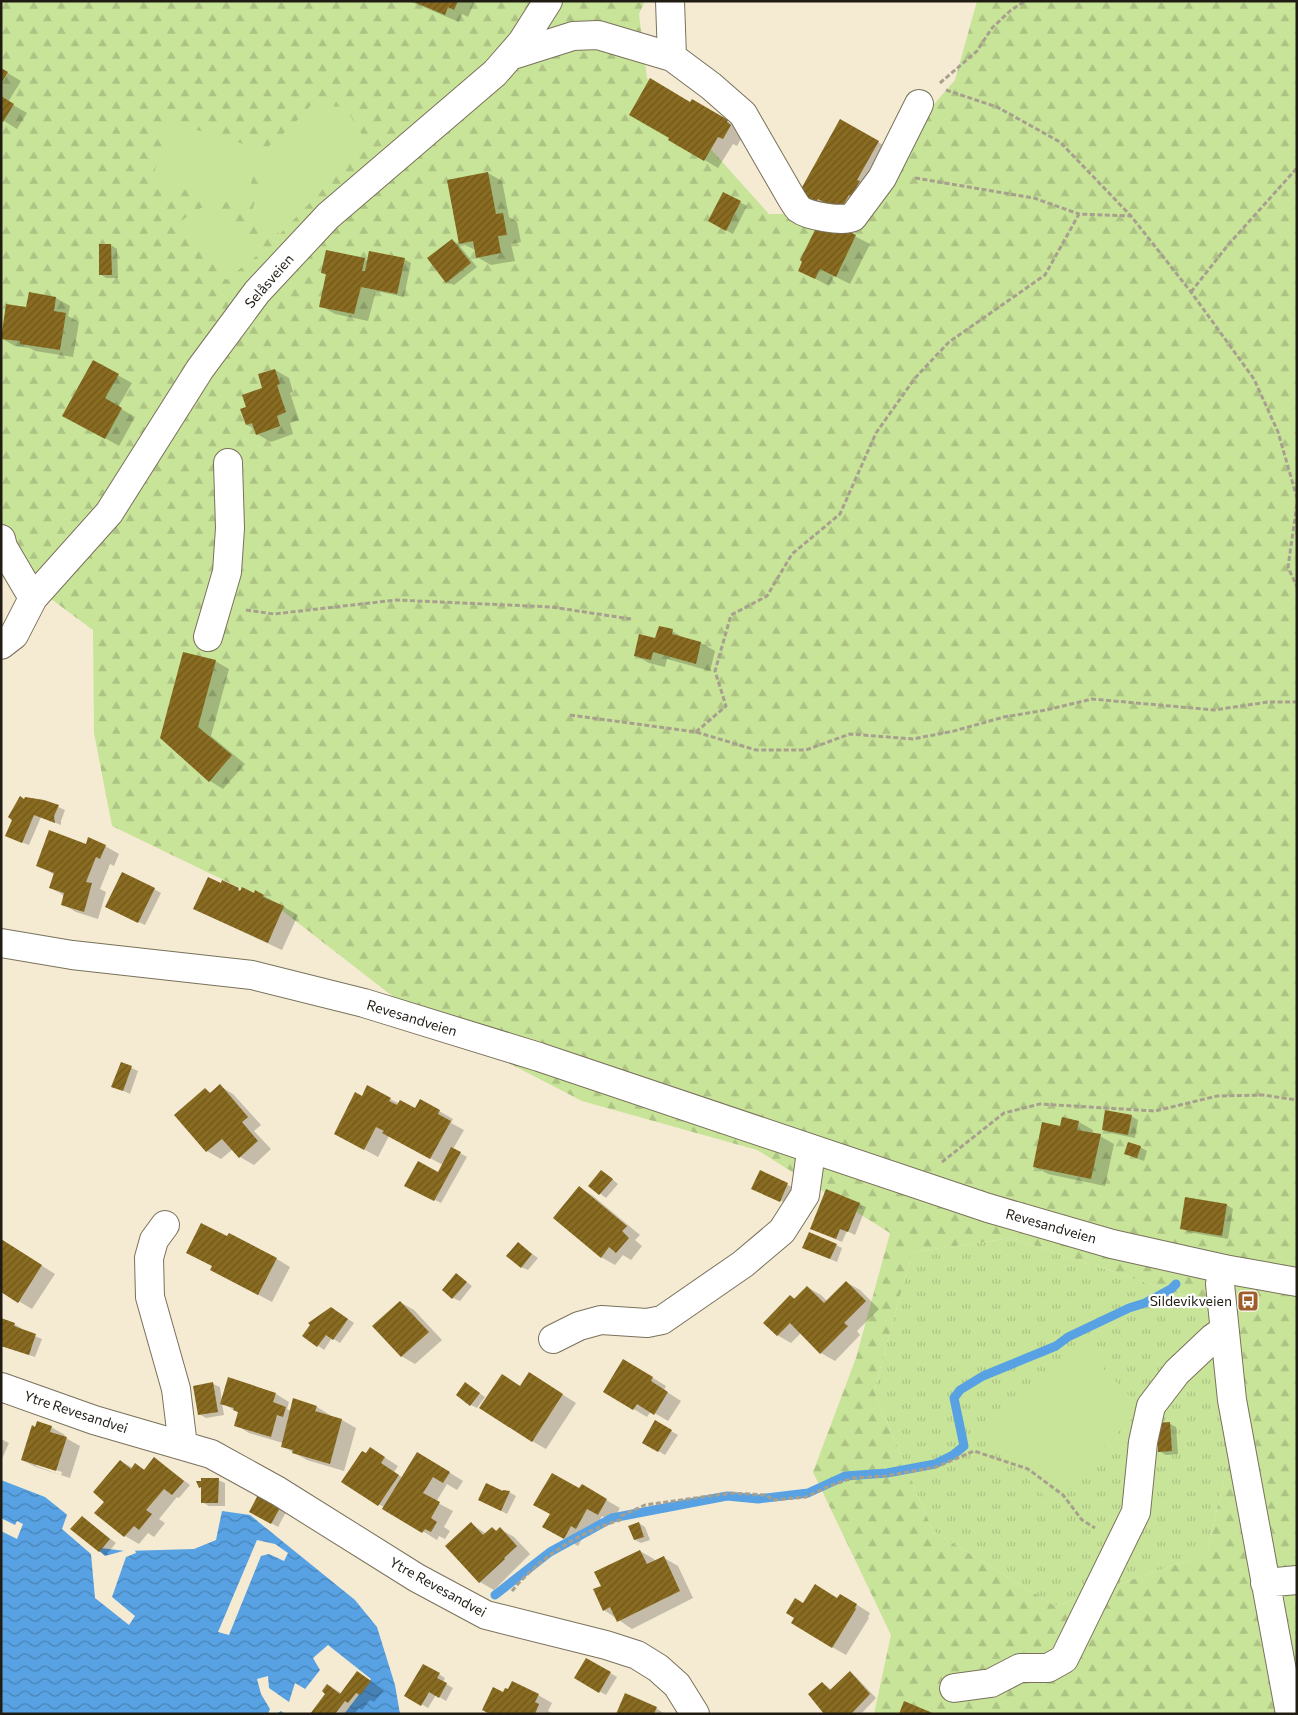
<svg xmlns="http://www.w3.org/2000/svg" width="1298" height="1715" font-family="Commissioner,sans-serif">
  <style>
    .grass { fill: url(#grass-tufts) }
    .forest { fill: url(#forest-firs); fill-rule: evenodd }
    .park { fill: #c8e499 }
    .water { fill: url(#water-waves) }
    .pier { fill: #f5ebd3 }
    .shadow { fill: #0003; fill-rule: evenodd }
    .lines { fill: none; stroke-linecap: round; stroke-linejoin: round }
    .stream { stroke: #58a2e3; stroke-width: 9 }
    .building { fill: url(#building-hatch) }
    .minor-casing { stroke: #7a715c; stroke-width: 30 }
    .major-casing { stroke: #7a715c; stroke-width: 30 }
    .path { stroke: #a8a08e; stroke-width: 3; stroke-dasharray: 5 2.5; stroke-linecap: butt }
    .minor { stroke: #fff; stroke-width: 28 }
    .major { stroke: #fff; stroke-width: 28 }
    .labels { text-anchor: middle; stroke-width: 4.5; stroke-linejoin: round; paint-order: stroke }
    .street-label { font-size: 14px; fill: #201c14; stroke: #fff }
    .poi-label { font-size: 14px; fill: #201c14; stroke: #fff; text-anchor: end }
  </style>
  <defs>
    <pattern id="grass-tufts" width="24" height="20" patternUnits="userSpaceOnUse" patternTransform="scale(1.25)"><rect width="24" height="20" fill="#c8e499"/><path d="M3 7l-1-3M5 7V3M7 7l1-3M15 17l-1-3M17 17v-4M19 17l1-3" fill="none" stroke="#acc383"/></pattern>
    <pattern id="forest-firs" width="22" height="20" patternUnits="userSpaceOnUse" patternTransform="scale(1.25)"><rect width="22" height="20" fill="#c8e499"/><path d="M5 1l3.5 6h-7zM16 11l3.5 6h-7z" fill="#acc383"/></pattern>
    <pattern id="water-waves" width="16" height="10" patternUnits="userSpaceOnUse" patternTransform="scale(1.25)"><rect width="16" height="10" fill="#58a2e3"/><path d="M0 5q4-4 8 0t8 0" fill="none" stroke="#4883b7"/></pattern>
    <pattern id="building-hatch" width="6" height="6" patternUnits="userSpaceOnUse" patternTransform="scale(1.25)"><rect width="6" height="6" fill="#896c21"/><path d="M-1 1l2-2M0 6l6-6M5 7l2-2" fill="none" stroke="#70581c"/></pattern>
  </defs>
  <rect width="100%" height="100%" fill="#f5ebd3"/>
  <path class="grass" d="M1012,1238L1183,1295L1202,1308L1221,1330L1238,1416L1207,1554L1055,1606L933,1531L874,1391L912,1252Z"/>
  <path class="forest" d="M1,1H645L639,14L647,78L769,214H839L955,80L977,1H1297V1714H874L891,1635L813,1472L856,1358L890,1233L757,1150L582,1101L418,1016L275,905L112,826L94,733L93,630L1,562ZM1012,1238L1183,1295L1202,1308L1221,1330L1238,1416L1207,1554L1055,1606L933,1531L874,1391L912,1252Z"/>
  <path class="park" d="M311,105L345,107L367,143L280,234L251,216L269,146L292,126Z
    M170,122L260,149L245,207L152,180Z
    M212,201L259,254L226,280L179,222Z
    M1078,1342L1142,1409L1048,1500L983,1432Z"/>
  <path class="water" d="M1,1480L45,1497L75,1521L93,1547L125,1551L194,1549L216,1540L222,1511L250,1515L355,1600L377,1627L395,1685L400,1714H1Z"/>
  <path class="pier" d="M68,1512L76,1518V1530L105,1556L134,1548L136,1553L126,1557L112,1597L135,1616L129,1625L95,1598L91,1554L62,1529Z
    M1,1518L15,1525L17,1521L23,1524L17,1539L1,1531Z
    M257,1540L275,1544L288,1553L284,1561L269,1554L261,1556L229,1635L218,1632Z
    M328,1645L371,1679L344,1714H285L281,1711L276,1714H268L270,1709L261,1694L257,1679L268,1676L269,1688L289,1702L295,1683L305,1689L320,1670L313,1658Z"/>
  <path class="shadow" d="M409,1H475L468,17L462,14L459,22Z
    M1,69L21,81L8,102L27,113L17,129L1,119Z
    M692,101L741,129L744,134L737,146L733,144L718,168L670,139Z
    M841,121L892,150L866,203L830,211L801,195Z
    M488,173L502,181L509,217L517,222L521,242L511,244L515,261L491,265L477,257L476,250L460,243Z
    M724,194L747,206L733,234L709,221Z
    M821,219L870,244L850,284L834,276L829,286L799,270Z
    M452,240L458,244L477,267L454,285L447,282Z
    M111,245L117,249L118,278H106L100,274Z
    M365,259L368,261L404,259L411,263L404,297L376,291L368,321L335,314L321,306L327,275L322,273Z
    M30,294L56,298L70,306L68,316L79,322L73,357L35,351L30,348L15,346L1,338L27,309Z
    M94,362L132,383L118,407L135,417L119,446L64,415Z
    M275,370L289,378L293,392L290,393L299,420L290,423L293,434L271,442L257,434L255,429L247,425Z
    M672,631L686,639L701,643L715,651L710,671L667,659L665,667L649,663L635,655Z
    M215,661L229,669L211,736L245,764L223,789L210,781L161,737Z
    M25,800L44,801L65,810L61,821V825L41,817L29,845L13,839L14,819Z
    M86,846H105L119,854L114,866L110,864L100,889L106,892L98,919L76,912L62,904L65,896L51,888L55,875L37,865Z
    M223,882L242,891L254,894L255,892L264,896L298,915L282,950L209,916L195,908Z
    M154,889L161,893L145,925L113,910Z
    M121,1063L138,1071L130,1094L113,1086Z
    M220,1086L233,1094L261,1125L254,1131L271,1149L254,1165L240,1157L233,1149L221,1159L207,1151L176,1115L206,1090L211,1093Z
    M362,1097L390,1099L400,1104L416,1110L420,1100L453,1119L451,1123L464,1130L453,1149L467,1157L441,1203L413,1189L439,1173L443,1165L389,1136L378,1157L349,1141Z
    M1131,1116L1138,1120L1135,1138L1110,1133L1103,1129Z
    M1063,1118L1079,1122L1093,1130L1092,1134L1100,1136L1114,1144L1105,1186L1048,1174L1034,1166L1061,1128Z
    M1140,1147L1147,1151L1144,1161L1125,1154Z
    M602,1171L618,1184L606,1198L590,1186Z
    M760,1172L794,1188L786,1203L758,1191Z
    M580,1188L593,1196L640,1235L635,1240L642,1246L631,1260L623,1255L615,1265L601,1257Z
    M859,1204L866,1207L855,1235L847,1231L842,1242L812,1229Z
    M1227,1205L1233,1209L1228,1239L1188,1232L1182,1228Z
    M1,1240L55,1274L32,1309L3,1292L1,1295Z
    M518,1244L538,1258L528,1270L521,1267Z
    M836,1245L842,1248L837,1262L804,1248Z
    M277,1259L290,1267L272,1302L211,1270Z
    M456,1274L472,1286L460,1301L453,1298Z
    M846,1282L860,1290L879,1309L857,1331L860,1335L835,1361L821,1353L801,1333L791,1343L777,1335L791,1296L796,1299L807,1287L821,1295L827,1301Z
    M400,1302L414,1310L442,1340L415,1364L401,1356Z
    M338,1312L354,1323L340,1343L332,1338L324,1350L304,1335Z
    M14,1324L21,1328L20,1330L42,1339L35,1357L1,1346Z
    M624,1360L666,1386L664,1390L681,1401L668,1421L651,1411L647,1417L605,1392Z
    M543,1382L576,1403L546,1449L532,1441L521,1387Z
    M213,1384L220,1387L222,1402L276,1394L289,1402L287,1409L291,1411L317,1407L330,1415V1417L342,1420L356,1428L344,1471L307,1460L282,1446L283,1443L249,1433L236,1425L239,1413L222,1403L224,1415L206,1418L199,1414Z
    M472,1388L485,1397L477,1408L471,1405Z
    M656,1422L678,1435L665,1455L644,1442Z
    M1170,1424L1176,1427L1178,1454L1166,1455L1159,1451Z
    M51,1427L65,1435L64,1437L80,1446L70,1478L36,1467L22,1460ZM36,1464L62,1472L61,1475L36,1466Z
    M1,1439L9,1443L1,1461Z
    M384,1457L398,1466L394,1472L403,1478L431,1461L463,1481L457,1490L447,1484L436,1502L453,1511L444,1527L450,1531L445,1539L439,1536L437,1540L343,1482Z
    M154,1458L190,1485L179,1498L177,1497L159,1519L165,1523L154,1537L148,1533L139,1544L125,1536L96,1513L106,1501L120,1461L133,1468L136,1464L145,1470Z
    M218,1480L225,1483V1506H209L202,1502V1488L200,1487L202,1482Z
    M582,1486L620,1508L612,1522L602,1516L590,1536L585,1533L578,1546L544,1526Z
    M509,1492L516,1496L507,1514L486,1503L503,1493Z
    M258,1497L286,1512L278,1527L250,1511Z
    M82,1517L116,1543L106,1555L99,1551Z
    M639,1523L645,1527L650,1540L641,1543L635,1540Z
    M471,1524L487,1534L492,1528L498,1532L500,1529L514,1537L530,1554L494,1590L480,1582L447,1546Z
    M640,1551L654,1559L655,1562L664,1558L678,1566L693,1598L632,1629L604,1610L602,1586Z
    M838,1599L854,1603L870,1613L868,1617L869,1618L846,1655L832,1647L804,1604Z
    M586,1659L617,1677L606,1695L576,1678Z
    M424,1665L445,1678L443,1682L453,1688L446,1701L436,1695L428,1708L406,1695Z
    M357,1672L384,1690L374,1702L370,1700L362,1710L359,1708L354,1714H312L327,1694L328,1685L341,1693Z
    M850,1673L856,1677L876,1698L861,1714H826L822,1683L832,1690Z
    M504,1694L538,1695L552,1703L548,1711L552,1713L491,1714Z
    M656,1708L665,1714H617Z"/>
  <g class="lines">
    <path class="stream" d="M495,1595L550,1552L612,1518L727,1496L758,1499L808,1493L845,1476L887,1473L935,1464L953,1455L964,1446L954,1398L960,1390L983,1376L1056,1346L1068,1337L1129,1308L1145,1303L1171,1289L1176,1284"/>
  </g>
  <path class="building" d="M412,1H458L454,10L448,7L445,15Z
    M1,68L8,72L1,83Z
    M650,78L690,102L692,99L728,120L727,122L731,125L723,139L718,137L704,161L668,140L669,138L629,115Z
    M1,96L14,104L3,122L1,121Z
    M840,119L879,141L857,180L860,181L851,196L849,195L840,211L818,199L815,204L800,195L801,189Z
    M488,172L496,214L503,213L507,235L498,236L501,253L476,258L473,241L459,244L447,180Z
    M723,192L741,201L726,231L708,221Z
    M821,218L856,235L836,277L820,269L815,279L798,271L802,262L800,260Z
    M452,239L471,263L446,283L427,258Z
    M99,244H111L112,275H99Z
    M326,250L365,258L362,271H365L369,251L405,258L397,294L361,287L354,314L319,307L326,274L321,273Z
    M29,292L56,297L54,311L66,313L60,350L20,344V341L1,339L6,304L26,307Z
    M93,360L119,374L105,398L122,408L105,439L62,416Z
    M275,369L280,384L277,385L286,412L277,416L280,426L256,435L252,423L246,425L240,409L246,407L242,395L262,388L258,374Z
    M659,626L673,629L672,634L701,642L696,664L653,652L651,660L634,656L639,634L655,638Z
    M183,652L216,660L198,727L232,755L209,782L160,738Z
    M20,796L24,799L25,797L44,800L59,805L54,816L55,823L34,815L22,843L5,836L12,820L8,817Z
    M49,830L86,844L88,837L106,845L100,859L96,857L86,882L92,883L84,912L61,905L64,893L49,888L54,873L36,866Z
    M122,872L155,888L138,923L105,907Z
    M208,877L221,883L222,880L239,888L238,890L240,891L242,887L254,893L255,890L264,895L263,897L284,906L268,943L193,909Z
    M121,1062L132,1066L123,1091L111,1087Z
    M220,1084L248,1117L242,1122L258,1141L239,1158L222,1139L206,1152L174,1115L205,1088L210,1093Z
    M367,1085L391,1098L389,1101L397,1105L400,1100L415,1108L420,1099L440,1110L438,1114L451,1121L430,1159L382,1133L384,1131L376,1127L364,1150L334,1134L355,1092L362,1096Z
    M1105,1110L1132,1115L1128,1135L1102,1130Z
    M1062,1117L1079,1121L1077,1130L1101,1134L1091,1179L1033,1167L1042,1122L1060,1126Z
    M1128,1142L1141,1146L1137,1158L1124,1154Z
    M451,1147L461,1152L434,1201L404,1186L418,1161L438,1172Z
    M601,1170L613,1179L599,1195L588,1186Z
    M760,1170L788,1183L780,1202L751,1189Z
    M579,1186L627,1226L622,1231L629,1238L616,1253L609,1247L601,1258L553,1218Z
    M826,1189L860,1203L848,1232L840,1229L836,1239L810,1229Z
    M1185,1197L1227,1204L1222,1236L1180,1229Z
    M201,1223L227,1236L229,1233L277,1258L258,1295L210,1270L212,1266L186,1253Z
    M809,1232L837,1244L830,1259L802,1248Z
    M1,1239L42,1265L18,1303L1,1292Z
    M518,1242L532,1254L521,1268L506,1256Z
    M456,1273L467,1282L452,1299L442,1290Z
    M846,1281L866,1301L844,1323L848,1326L820,1354L790,1323L777,1336L763,1323L790,1295L794,1299L807,1286L824,1303Z
    M400,1301L429,1332L401,1357L372,1326Z
    M331,1307L348,1319L333,1340L326,1335L317,1347L302,1336L310,1325L308,1323Z
    M1,1318L15,1323L14,1326L36,1334L29,1355L1,1346Z
    M623,1359L653,1377L651,1381L668,1392L654,1415L637,1404L633,1410L603,1392Z
    M529,1372L563,1394L532,1442L479,1408L502,1374L520,1386Z
    M228,1377L276,1393L273,1402L286,1407L283,1417L277,1415L271,1437L234,1426L238,1412L233,1410L234,1408L220,1404Z
    M213,1382L218,1412L198,1415L193,1386Z
    M465,1382L480,1393L470,1406L456,1395Z
    M293,1398L317,1406L315,1411L342,1419L330,1464L292,1453L293,1450L281,1447Z
    M655,1420L672,1430L658,1452L642,1443Z
    M37,1421L52,1426L50,1432L67,1437L56,1471L21,1460L32,1425L35,1427Z
    M1170,1422L1172,1451L1158,1452L1157,1423Z
    M370,1447L385,1457L381,1463L399,1475L378,1506L341,1482L362,1451L366,1453Z
    M417,1452L450,1472L443,1483L433,1477L423,1493L440,1502L431,1518L437,1522L431,1532L425,1529L422,1533L382,1509Z
    M154,1457L184,1481L172,1495L164,1489L146,1510L152,1514L139,1530L134,1526L124,1537L94,1513L104,1502L93,1492L120,1460L131,1469L135,1463L144,1470Z
    M552,1473L579,1488L582,1484L607,1499L598,1515L587,1509L576,1529L571,1526L564,1539L542,1527L550,1514L533,1505Z
    M201,1478H219L218,1503H201V1487L199,1488L196,1481H201Z
    M486,1483L503,1491V1490L510,1491L501,1511L478,1500Z
    M258,1495L280,1508L271,1524L249,1512Z
    M82,1516L110,1539L99,1552L70,1529Z
    M471,1522L483,1535L492,1527L496,1531L500,1527L517,1546L504,1558L505,1559L479,1583L445,1546Z
    M639,1522L644,1537L634,1540L628,1526Z
    M640,1550L647,1564L664,1556L680,1591L617,1622L610,1607L603,1611L593,1589L601,1586L594,1572Z
    M815,1584L837,1598L840,1594L857,1604L855,1608L856,1609L832,1648L791,1623L794,1618L786,1613L795,1598L803,1603Z
    M586,1658L611,1672L599,1693L574,1678Z
    M423,1664L440,1673L437,1678L447,1683L439,1698L429,1692L421,1706L404,1696Z
    M357,1671L371,1681L360,1695L356,1693L348,1703L345,1701L335,1714H310L325,1694L322,1691L327,1684L340,1694Z
    M850,1671L870,1694L851,1714H824L808,1694L822,1682L830,1690Z
    M512,1681L539,1694L535,1702L539,1704L535,1714H490L482,1710L493,1687L503,1692L505,1688L508,1689Z
    M625,1693L657,1707L654,1714H616Z
    M904,1701L935,1714H899Z"/>
  <g class="lines">
    <g class="minor-casing">
      <path id="minor" d="M670,1L672,57L711,86L743,114L792,199C794,202 796,206 799,209C808,216 843,222 853,217L882,178L919,104
        M510,56L573,36L598,35L672,57
        M1,539L3,547L33,598
        M208,637L227,572L230,528L228,463
        M1,645L14,635L33,598L109,513L200,369L257,292L328,216L495,73L522,42L548,1
        M165,1225L154,1240L149,1258L150,1297L176,1389L182,1438L180,1445
        M1224,1269L1220,1284L1232,1400L1290,1714
        M553,1339L579,1326L601,1320L647,1323L662,1320L743,1264L782,1231L805,1195L810,1159V1149
        M1,1387L94,1420L211,1454L278,1491L417,1578L486,1615L606,1645L637,1655L658,1668L677,1685L695,1714
        M1265,1583L1297,1580
        M954,1688L991,1683L1020,1668H1048L1064,1659L1136,1512L1143,1442L1151,1406L1177,1372L1213,1338L1224,1330"/>
    </g>
    <g class="major-casing">
      <path id="major" d="M1,943L72,955L252,975L364,1003L539,1057L988,1208L1112,1244L1224,1269L1297,1282"/>
    </g>
    <path class="path" d="M940,83L977,51L992,28L1010,11L1025,1
      M946,90L997,107L1060,142L1131,216L1191,292L1254,379L1278,432L1297,498
      M915,178L1034,198L1079,214
      M1191,292L1228,245L1297,168
      M1297,504L1288,567L1297,587
      M246,610L274,614L396,600L552,607L631,619
      M570,715L696,732L756,750H806L850,734L913,739L954,731L1004,717L1046,710L1092,699L1214,710L1268,702H1297
      M696,732L726,706L715,671L731,615L767,596L792,554L840,514L876,433L915,378L949,342L1045,275L1079,214L1131,216
      M942,1162L1004,1113L1040,1104L1155,1111L1217,1096L1263,1095L1297,1100
      M512,1591C539,1558 579,1532 620,1520L621,1516L645,1505L731,1493L766,1495L773,1500L806,1497L829,1486L853,1478L885,1476L936,1467L974,1451L1028,1469L1063,1495L1082,1520L1095,1528"/>
    <use href="#minor" class="minor"/>
    <use href="#major" class="major"/>
  </g>
  <defs>
    <g id="bus-square" transform="scale(1.125)"><rect x="-9" y="-9" width="18" height="18" rx="4" fill="#a05d2c" stroke="#fff"/><path d="M-5-6H5V4H4V6H2V4H-2V6H-4V4H-5ZM-3.5-4V0h7V-4ZM-3.5 1.2v1.5H-2V1.2ZM2 1.2v1.5H3.5V1.2Z" fill="#fff"/></g>
  </defs>
  <g fill-rule="evenodd">
    <use href="#bus-square" x="1248" y="1301"/>
  </g>
  <g class="labels">
    <g class="street-label">
      <text transform="translate(269 281) rotate(-49)" y="5">Selåsveien</text>
      <text transform="translate(412 1018) rotate(17)" y="5">Revesandveien</text>
      <text transform="translate(1051 1226) rotate(16)" y="5">Revesandveien</text>
      <text transform="translate(76 1412) rotate(18)" y="5">Ytre Revesandvei</text>
      <text transform="translate(438 1587) rotate(29)" y="5">Ytre Revesandvei</text>
    </g>
    <g class="poi-label">
      <text x="1232" y="1306">Sildevikveien</text>
    </g>
  </g>
  <rect width="1298" height="1715" fill="none" stroke="#201c14" stroke-width="5"/>
</svg>
